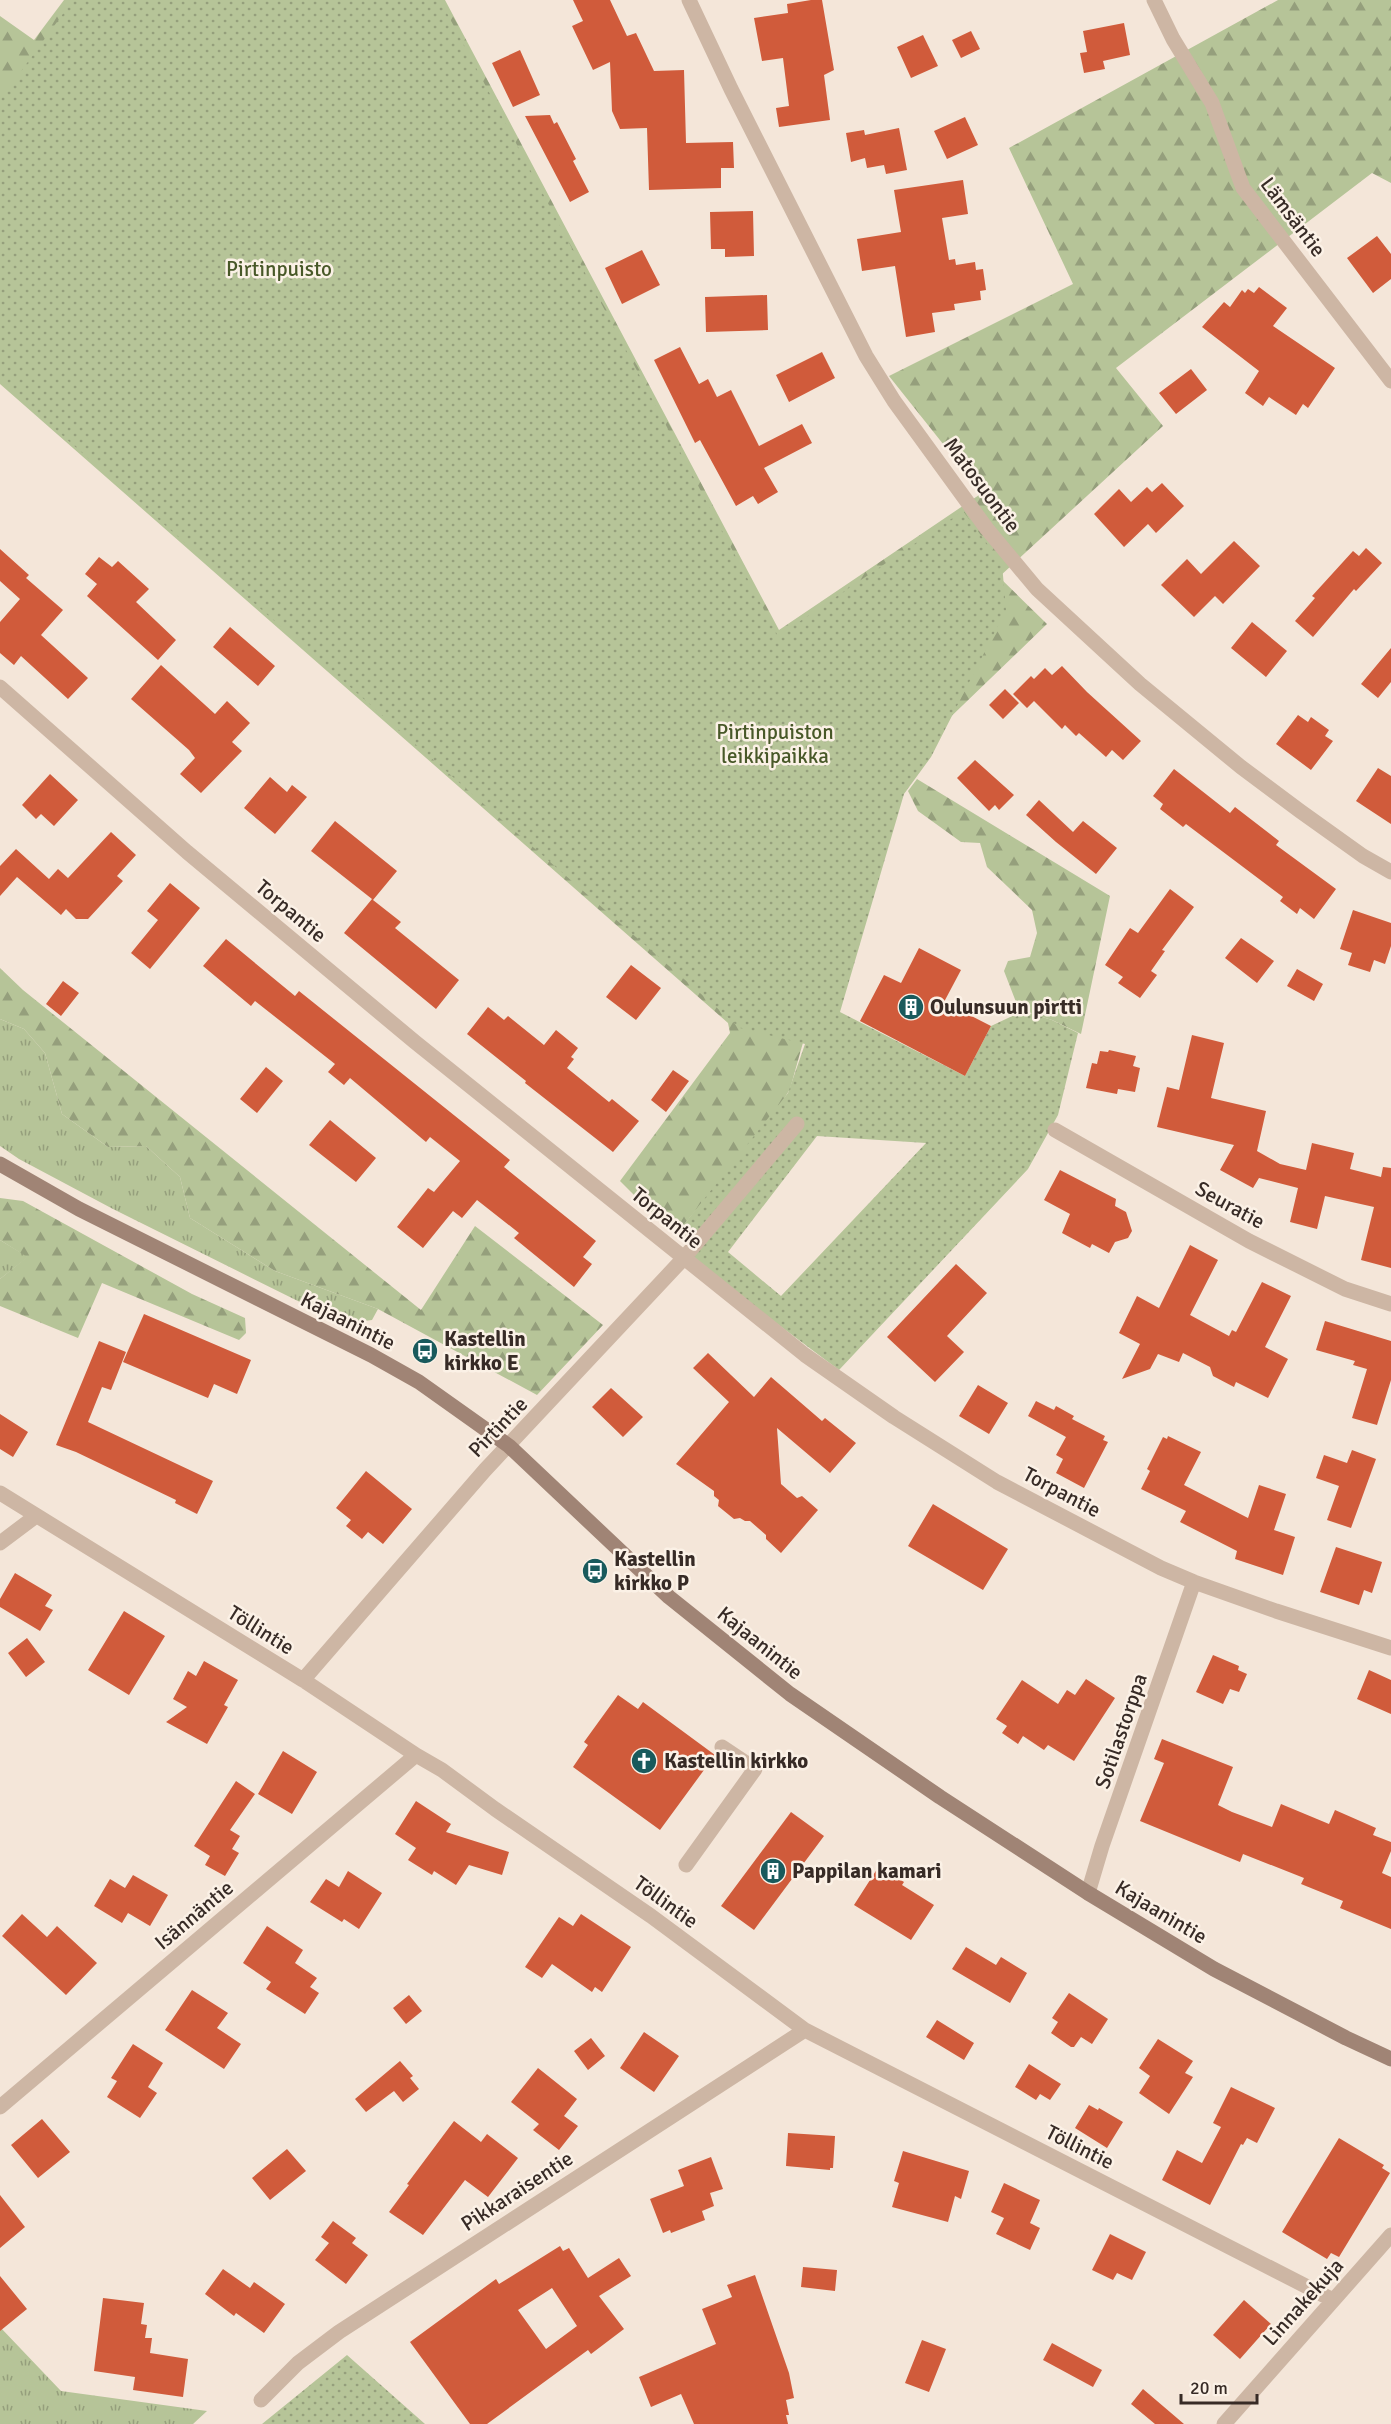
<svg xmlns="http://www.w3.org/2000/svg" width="1391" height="2424" font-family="Signika,sans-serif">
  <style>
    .grass { fill: url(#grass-tufts) }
    .forest { fill: url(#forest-firs) }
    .park { fill: url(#park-dots); fill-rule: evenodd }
    .building { fill: #d05b3b; fill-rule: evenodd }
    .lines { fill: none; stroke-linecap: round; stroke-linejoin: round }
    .street { stroke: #cdb6a4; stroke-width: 15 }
    .secondary { stroke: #a08475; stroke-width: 15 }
    .labels { text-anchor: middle; stroke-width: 5; stroke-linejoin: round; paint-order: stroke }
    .street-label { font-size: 21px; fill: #372b26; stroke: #fbf1e6 }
    .park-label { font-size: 21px; fill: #485828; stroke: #fbf1e6 }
    .poi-label { font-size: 21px; font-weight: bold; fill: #372b26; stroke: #fbf1e6; text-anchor: start }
  </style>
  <defs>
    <pattern id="grass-tufts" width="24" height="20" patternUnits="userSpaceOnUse" patternTransform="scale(1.5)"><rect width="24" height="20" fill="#b6c498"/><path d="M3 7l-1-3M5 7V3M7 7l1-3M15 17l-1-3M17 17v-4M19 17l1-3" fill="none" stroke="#959f7c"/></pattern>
    <pattern id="forest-firs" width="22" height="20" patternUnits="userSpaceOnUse" patternTransform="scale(1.5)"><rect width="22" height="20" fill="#b6c498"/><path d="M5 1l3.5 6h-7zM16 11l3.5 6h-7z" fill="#959f7c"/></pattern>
    <pattern id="park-dots" width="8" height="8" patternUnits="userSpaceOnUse" patternTransform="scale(1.5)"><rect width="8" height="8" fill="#b6c498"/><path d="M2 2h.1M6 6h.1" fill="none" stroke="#959f7c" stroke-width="1.8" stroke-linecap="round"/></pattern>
  </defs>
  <rect width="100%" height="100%" fill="#f4e6d9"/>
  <path class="grass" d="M0,1019L24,1029L45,1053L62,1114L108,1147L146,1146L180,1177L190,1218L275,1271L378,1309L372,1320L357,1322L312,1308L113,1209L19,1159L0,1146Z
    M0,1240L28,1257L0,1279Z
    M0,2327L61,2391L207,2411L193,2424H0Z"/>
  <path class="forest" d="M64,0H445L779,630L982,493L889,376L1073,284L1009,148L1278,0H1391V183L1372,173L1116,368L1163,426L999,577L1047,624L908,758L804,1039L790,1089L772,1119L682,1227L663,1224L620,1181L730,1033L728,1023L0,384V16L34,40Z
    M917,779L1110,896L1081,1034L1052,1020L1023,1011L1016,1002L1004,971L1008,961L1030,957L1037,933L1032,910L987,867L980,843L961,842L918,811L908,791Z
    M0,968L23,990L421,1310L475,1226L603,1325L537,1395L378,1309L275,1271L190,1218L180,1177L146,1146L108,1147L62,1114L45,1053L24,1029L0,1019Z
    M0,1198L23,1201L192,1294L245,1318L246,1333L239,1340L102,1283L78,1338L0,1306V1279L27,1257L0,1240Z"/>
  <path class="park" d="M73,0H440L778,636L963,511L1002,564L1006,610L931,757L904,794L840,1012L965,1076L991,1026L1023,1011L1052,1020L1078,1033L1058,1115L1028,1169L839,1370L697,1264L682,1227L788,1093L805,1044L740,1028L0,381V100ZM817,1136L926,1143L781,1296L728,1252Z
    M347,2355L425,2424H262Z"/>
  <path class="building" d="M573,0H610L627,36L636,33L654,71L684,70L686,143L733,142L734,168H721V188L649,190L647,128L620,129L612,111L610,62L593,70L572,26L583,21Z
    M811,0H822L834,70L824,75L830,120L779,127L776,108L789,106L783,58L762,61L754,18L788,13L787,4Z
    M1124,23L1130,55L1103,61L1105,69L1084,73L1080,53L1087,52L1083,31Z
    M971,31L980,49L961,58L952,40Z
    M923,35L938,66L911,78L897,47Z
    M520,50L540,95L513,107L492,63Z
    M550,115L554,124L557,122L576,159L573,161L589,192L570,202L525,116Z
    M965,117L978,145L947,159L934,131Z
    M899,128L907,170L886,174L884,165L867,168L865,158L851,162L846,133L864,130L865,135Z
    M963,180L968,214L942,218L949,260L955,259L956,265L975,262L976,270L983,269L986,290L980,291L981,300L954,304L955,310L932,313L935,332L906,337L895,266L862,271L857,239L901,232L894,190Z
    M753,211L754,256L725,257V249H711L710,212Z
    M1377,236L1391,254V279L1373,293L1347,258Z
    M642,250L660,285L622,304L605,268Z
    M1259,287L1287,308L1273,326L1335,368L1308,408L1303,404L1296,415L1269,397L1263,406L1245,393L1259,371L1202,327L1224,302L1230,307L1242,290L1245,293L1248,289L1254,293Z
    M767,295L768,330L706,332L705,297Z
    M680,347L699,384L708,379L717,397L731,390L759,446L802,424L812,443L764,468L778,492L758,504L753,496L736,506L700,440L695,443L654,360Z
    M822,352L835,378L789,402L776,375Z
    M1191,369L1207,390L1176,414L1159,393Z
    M1162,483L1184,506L1156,533L1148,524L1124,547L1094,514L1119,489L1131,502L1147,487L1152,492Z
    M1234,541L1260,566L1223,604L1215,596L1194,617L1161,585L1187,559L1201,574Z
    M1366,548L1382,563L1356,591L1354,589L1313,637L1295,621L1315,598L1312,596L1353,551L1359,556Z
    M0,549L29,575L26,578L63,610L41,635L88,678L68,699L21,656L14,665L0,653V622L20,599L0,581Z
    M99,557L112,567L118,561L149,589L136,602L176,640L158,660L87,596L97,584L85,574Z
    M1252,622L1287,651L1266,677L1231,648Z
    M230,627L275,666L258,686L213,647Z
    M1391,648V682L1378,698L1361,684Z
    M161,665L215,714L227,701L250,723L232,742L242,751L201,793L180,774L195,758L189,750L131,699Z
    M1062,666L1087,692L1141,741L1123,760L1112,750L1106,757L1079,733L1076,736L1065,725L1062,729L1034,701L1027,708L1013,694L1031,676L1034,679L1045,668L1052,675Z
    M1005,689L1019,703L1003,719L989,705Z
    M1298,715L1308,722L1311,717L1329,730L1325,736L1333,741L1311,770L1276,744Z
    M975,760L1014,795L999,810L995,805L989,811L957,778Z
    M1378,768L1391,776V824L1356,801Z
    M1174,769L1230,813L1235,807L1279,841L1276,845L1336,889L1314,919L1300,908L1297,914L1280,901L1283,897L1186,824L1183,827L1160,809L1163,804L1153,796Z
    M50,774L78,800L54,826L41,814L36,819L22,805Z
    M270,777L287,792L292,785L307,797L275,834L244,808Z
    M1039,800L1073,832L1083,821L1117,848L1096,874L1056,842L1026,815Z
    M335,821L397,871L373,900L401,922L395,928L459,980L436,1009L344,933L372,899L311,851Z
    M111,832L136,855L117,876L123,881L88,919H76L66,909L61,915L17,877L0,896V866L16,849L49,879L58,869L68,878Z
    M170,883L200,908L150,969L131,953L158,920L147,911Z
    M1170,889L1194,907L1162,950L1165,951L1151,971L1157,975L1140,998L1118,983L1123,977L1105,965L1130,928L1138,933Z
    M1353,910L1391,923V946L1385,964L1374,960L1370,972L1348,965L1352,953L1340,949Z
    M1241,938L1274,961L1257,983L1225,958Z
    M226,939L295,996L299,991L510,1160L504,1167L596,1241L583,1257L592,1264L574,1287L514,1238L519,1233L477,1200L462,1218L453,1211L423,1248L397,1227L428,1188L434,1192L460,1161L430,1137L426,1142L350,1078L344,1085L328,1072L335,1064L255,1001L251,1006L203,966Z
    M919,948L961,970L944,1002L991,1026L965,1076L860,1021L884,975L901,983Z
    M631,965L661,988L636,1020L606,997Z
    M1297,969L1323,984L1314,1001L1287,986Z
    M63,981L79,993L61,1016L46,1004Z
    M488,1007L504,1020L508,1016L544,1045L556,1030L578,1048L571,1057L574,1059L567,1068L609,1102L612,1099L639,1121L613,1152L525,1083L526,1081L467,1034Z
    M1192,1035L1224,1043L1211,1098L1266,1111L1257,1151L1280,1164L1306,1170L1312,1143L1354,1153L1350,1169L1381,1177L1383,1167L1391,1168V1268L1361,1260L1374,1207L1325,1196L1317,1229L1290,1222L1298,1188L1259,1178L1253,1188L1220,1170L1234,1145L1157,1127L1167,1087L1179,1090Z
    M1109,1050L1136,1056L1133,1066L1140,1068L1135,1092L1118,1089L1117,1094L1086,1088L1092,1063L1097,1064L1100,1051L1108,1052Z
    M266,1067L283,1081L257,1113L240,1099Z
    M673,1070L689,1081L666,1112L651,1100Z
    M330,1120L376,1158L356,1182L309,1145Z
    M1060,1170L1116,1199L1115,1206L1126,1212L1132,1231L1128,1238L1115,1242L1109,1253L1092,1244L1090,1248L1062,1233L1070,1214L1044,1200Z
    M1190,1245L1218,1260L1190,1315L1229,1336L1232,1330L1236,1332L1262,1282L1291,1296L1265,1347L1288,1359L1268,1398L1236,1382L1234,1387L1213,1376L1210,1367L1183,1353L1179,1362L1158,1354L1150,1369L1122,1379L1140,1344L1119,1333L1137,1296L1159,1308Z
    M956,1264L987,1293L947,1336L964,1352L935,1382L887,1337Z
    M144,1314L251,1360L237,1394L214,1384L208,1398L123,1362Z
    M1325,1321L1391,1341V1380L1377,1425L1352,1418L1367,1369L1353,1365L1355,1361L1316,1350Z
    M99,1341L126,1352L111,1390L102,1387L88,1422L213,1481L197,1514L175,1503L176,1500L76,1452L56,1445Z
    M708,1353L754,1397L771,1377L822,1421L825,1418L856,1443L830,1473L777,1428L781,1484L797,1498L802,1496L818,1510L781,1553L766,1539V1535L750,1521H745L740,1518L734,1519L718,1506L719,1500L714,1496V1491L676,1464L729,1402L693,1368Z
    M978,1385L1008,1403L989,1434L959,1416Z
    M611,1388L643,1417L623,1437L592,1407Z
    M1036,1401L1054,1410L1056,1406L1074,1416L1072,1419L1105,1436L1103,1440L1108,1442L1084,1488L1056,1473L1063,1459L1056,1455L1066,1437L1028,1416Z
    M0,1414L28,1432L13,1457L0,1449Z
    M1168,1436L1201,1452L1184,1485L1248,1518L1259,1485L1286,1494L1274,1530L1295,1537L1283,1575L1235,1559L1237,1551L1180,1522L1186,1511L1141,1489L1150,1471L1147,1469L1163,1437L1167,1439Z
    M1352,1450L1376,1459L1351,1528L1327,1520L1339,1486L1316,1478L1324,1455L1347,1463Z
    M366,1471L412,1509L383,1544L368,1532L362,1539L346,1526L351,1520L336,1508Z
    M933,1504L1008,1549L983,1590L908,1546Z
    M1336,1547L1382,1562L1372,1593L1364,1590L1359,1605L1320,1592Z
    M15,1573L52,1595L45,1606L53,1610L40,1631L0,1607V1599Z
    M124,1611L165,1636L129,1695L88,1670Z
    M27,1638L45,1662L26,1677L8,1653Z
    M1213,1655L1239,1666L1238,1670L1247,1674L1239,1692L1230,1689L1223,1704L1196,1692Z
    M204,1661L238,1680L224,1705L228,1707L207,1744L166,1722L187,1707L173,1699L188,1671L196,1676Z
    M1369,1670L1391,1680V1714L1357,1699Z
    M1086,1679L1115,1698L1074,1761L1048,1745L1044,1750L1023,1736L1018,1744L1002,1733L1007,1726L996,1719L1022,1680L1058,1704L1067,1690L1075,1695Z
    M618,1695L638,1709L643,1702L715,1755L660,1830L573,1767L588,1745L584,1742Z
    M1162,1739L1233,1767L1218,1805L1232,1812L1272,1827L1281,1804L1329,1824L1335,1810L1376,1828L1373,1835L1391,1842V1851L1382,1873L1391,1877V1929L1340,1908L1343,1901L1301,1884L1304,1878L1243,1854L1240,1862L1140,1821L1164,1763L1154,1759Z
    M283,1751L317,1772L292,1814L258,1794Z
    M236,1781L255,1794L230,1830L240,1836L232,1849L239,1853L225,1876L205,1865L210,1856L194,1846Z
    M416,1801L451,1824L446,1832L509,1852L502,1875L469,1865L456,1885L434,1871L432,1875L408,1860L416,1848L395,1834Z
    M791,1812L824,1836L754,1930L721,1906Z
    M879,1866L904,1882L902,1885L934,1905L911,1940L854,1905Z
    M348,1871L382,1893L359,1929L344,1919L342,1922L310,1902L326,1879L339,1887Z
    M133,1875L168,1895L150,1926L128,1913L122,1923L94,1906L110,1879L125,1888Z
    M22,1914L47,1937L57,1926L97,1963L66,1995L2,1936Z
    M581,1914L631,1947L602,1992L595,1987L592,1992L552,1964L542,1978L525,1967L559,1917L573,1926Z
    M267,1926L303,1950L295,1963L317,1978L310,1987L319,1993L305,2014L266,1989L271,1982L243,1963Z
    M966,1947L996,1965L1001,1957L1027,1973L1010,2003L952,1969Z
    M192,1990L228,2013L217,2028L241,2044L224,2069L165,2030Z
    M1069,1993L1108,2019L1092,2044L1081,2037L1074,2047H1071L1051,2033L1058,2022L1052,2018Z
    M409,1995L422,2011L406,2024L393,2008Z
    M937,2020L974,2043L964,2060L926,2037Z
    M644,2032L679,2056L654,2092L620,2068Z
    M591,2038L605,2056L588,2070L574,2051Z
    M1158,2039L1193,2061L1185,2073L1193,2077L1169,2114L1139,2093L1150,2076L1139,2068Z
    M133,2044L163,2063L148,2087L157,2093L140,2118L107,2097L117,2081L111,2078Z
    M400,2061L413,2076L410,2078L419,2089L403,2102L394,2091L366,2112L355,2099Z
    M1029,2064L1061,2084L1050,2100L1040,2094L1036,2100L1015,2087Z
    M538,2068L577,2099L564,2116L578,2126L559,2150L533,2130L539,2124L511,2102Z
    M1231,2087L1275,2108L1257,2143L1247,2138L1243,2145L1241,2144L1210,2205L1162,2180L1177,2150L1202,2163L1221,2127L1213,2123Z
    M1089,2105L1098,2110L1099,2108L1123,2122L1107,2148L1075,2128Z
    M42,2119L70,2152L38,2178L11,2145Z
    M454,2121L481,2142L487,2134L518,2158L488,2197L465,2180L423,2235L389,2212L409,2185L407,2184Z
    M788,2133L835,2136L833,2168H830V2170L786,2166Z
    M1339,2138L1384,2165L1382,2168L1390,2173L1339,2257L1331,2253L1327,2259L1282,2232Z
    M287,2149L306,2171L270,2200L252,2178Z
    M903,2151L969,2171L961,2199L955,2196L948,2222L892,2207L899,2183L894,2181Z
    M711,2157L723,2189L710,2193L714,2206L702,2211L705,2220L671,2233L670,2230L663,2233L650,2199L684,2186L678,2170Z
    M1004,2183L1040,2200L1030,2223L1040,2228L1030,2250L996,2234L1004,2218L991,2212Z
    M0,2195L25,2227L0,2248Z
    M333,2221L356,2238L352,2243L368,2255L346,2284L315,2260L329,2243L321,2237Z
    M1110,2234L1146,2252L1132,2280L1117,2273L1113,2280L1092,2270Z
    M560,2246L563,2251L569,2248L588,2278L619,2258L631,2276L599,2296L624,2329L591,2354L588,2350L487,2424H470L410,2342L496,2279L499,2284ZM552,2288L577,2326L546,2349L518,2310Z
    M803,2267L837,2270L835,2291L801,2287Z
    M223,2269L250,2288L254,2282L285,2304L264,2333L236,2313L234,2316L205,2294Z
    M755,2275L789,2373L794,2398L786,2400L789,2415H786L788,2424H694L681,2394L651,2407L639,2377L716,2344L702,2309L732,2297L727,2285Z
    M0,2276L27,2309L0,2331Z
    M103,2298L144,2303L141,2324L147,2325L145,2338H152L150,2353L188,2359L183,2397L133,2390L135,2377L94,2371Z
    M1244,2300L1271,2324L1240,2359L1213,2335Z
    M922,2340L946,2349L929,2392L905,2383Z
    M1052,2343L1102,2370L1093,2387L1043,2360Z
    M1143,2389L1184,2424H1155L1131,2404Z"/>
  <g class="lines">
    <path class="street" d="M689,0L731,89L866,356L894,401L987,529L1037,589L1140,684L1241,767L1300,811L1363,856L1391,872
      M1154,0L1173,39L1212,103L1243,188L1391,381
      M0,687L187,852L415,1042L805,1355L894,1417L997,1482L1161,1568L1194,1582L1276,1611L1391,1648
      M1055,1130L1249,1241L1345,1289L1391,1304
      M0,1493L303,1680L416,1755L442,1770L495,1809L651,1916L805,2030L1333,2300
      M0,1543L36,1516
      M303,1680L485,1470L683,1259L797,1124
      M686,1865L755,1769L722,1747
      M1088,1893L1102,1846L1194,1582
      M0,2107L416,1755
      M261,2400L298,2363L339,2332L805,2030
      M1224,2424L1391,2235"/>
    <path class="secondary" d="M0,1164L79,1209L371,1355L419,1382L509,1446L669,1597L790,1694L940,1797L1088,1893L1214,1969L1346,2038L1391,2059"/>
  </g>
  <defs>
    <g id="building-disc" transform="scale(1.35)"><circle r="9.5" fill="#195a5c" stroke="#fbf1e6"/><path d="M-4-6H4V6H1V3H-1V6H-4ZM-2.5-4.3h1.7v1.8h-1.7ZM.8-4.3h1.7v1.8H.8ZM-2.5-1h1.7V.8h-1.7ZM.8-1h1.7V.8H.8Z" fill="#fff"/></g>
    <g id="bus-disc" transform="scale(1.35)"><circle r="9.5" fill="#195a5c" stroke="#fbf1e6"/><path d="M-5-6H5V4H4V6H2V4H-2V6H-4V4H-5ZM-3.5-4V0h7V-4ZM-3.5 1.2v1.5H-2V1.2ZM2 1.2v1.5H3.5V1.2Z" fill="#fff"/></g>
    <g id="church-disc" transform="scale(1.35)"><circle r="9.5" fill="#195a5c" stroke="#fbf1e6"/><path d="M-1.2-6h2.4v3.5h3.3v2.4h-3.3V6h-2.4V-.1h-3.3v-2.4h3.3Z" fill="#fff"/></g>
  </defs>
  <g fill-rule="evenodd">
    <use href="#building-disc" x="911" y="1007"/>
    <use href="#bus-disc" x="425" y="1351"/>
    <use href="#bus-disc" x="595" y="1571"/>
    <use href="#church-disc" x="644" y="1761"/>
    <use href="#building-disc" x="773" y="1871"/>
  </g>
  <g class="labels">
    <g class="street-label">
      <text transform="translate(1293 217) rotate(53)" y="7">Lämsäntie</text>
      <text transform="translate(982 485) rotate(53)" y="7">Matosuontie</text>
      <text transform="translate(291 911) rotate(40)" y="7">Torpantie</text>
      <text transform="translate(1230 1205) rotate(29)" y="7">Seuratie</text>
      <text transform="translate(667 1218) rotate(39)" y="7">Torpantie</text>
      <text transform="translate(348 1321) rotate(27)" y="7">Kajaanintie</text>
      <text transform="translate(498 1427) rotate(-46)" y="7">Pirtintie</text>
      <text transform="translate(1062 1492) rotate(28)" y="7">Torpantie</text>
      <text transform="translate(261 1630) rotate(32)" y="7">Töllintie</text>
      <text transform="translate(760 1643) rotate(39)" y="7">Kajaanintie</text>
      <text transform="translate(1121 1731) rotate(-71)" y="7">Sotilastorppa</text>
      <text transform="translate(666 1902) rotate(36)" y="7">Töllintie</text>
      <text transform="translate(1161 1912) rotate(31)" y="7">Kajaanintie</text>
      <text transform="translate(194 1915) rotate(-40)" y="7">Isännäntie</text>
      <text transform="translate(1080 2147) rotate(27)" y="7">Töllintie</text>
      <text transform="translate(517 2191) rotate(-33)" y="7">Pikkaraisentie</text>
      <text transform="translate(1303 2302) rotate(-48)" y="7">Linnakekuja</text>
    </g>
    <g class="park-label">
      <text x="279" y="276">Pirtinpuisto</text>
      <text x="775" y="739">Pirtinpuiston<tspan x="775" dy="24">leikkipaikka</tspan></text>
    </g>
    <g class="poi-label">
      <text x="930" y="1014">Oulunsuun pirtti</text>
      <text x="444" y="1346">Kastellin<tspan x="444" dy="24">kirkko E</tspan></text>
      <text x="614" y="1566">Kastellin<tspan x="614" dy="24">kirkko P</tspan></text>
      <text x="664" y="1768">Kastellin kirkko</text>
      <text x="792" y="1878">Pappilan kamari</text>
    </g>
  </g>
  <path d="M1181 2394v9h76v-9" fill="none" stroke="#372b26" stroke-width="3"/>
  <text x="1190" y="2394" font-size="18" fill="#372b26" stroke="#fbf1e6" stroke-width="4.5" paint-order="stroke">20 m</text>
</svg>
